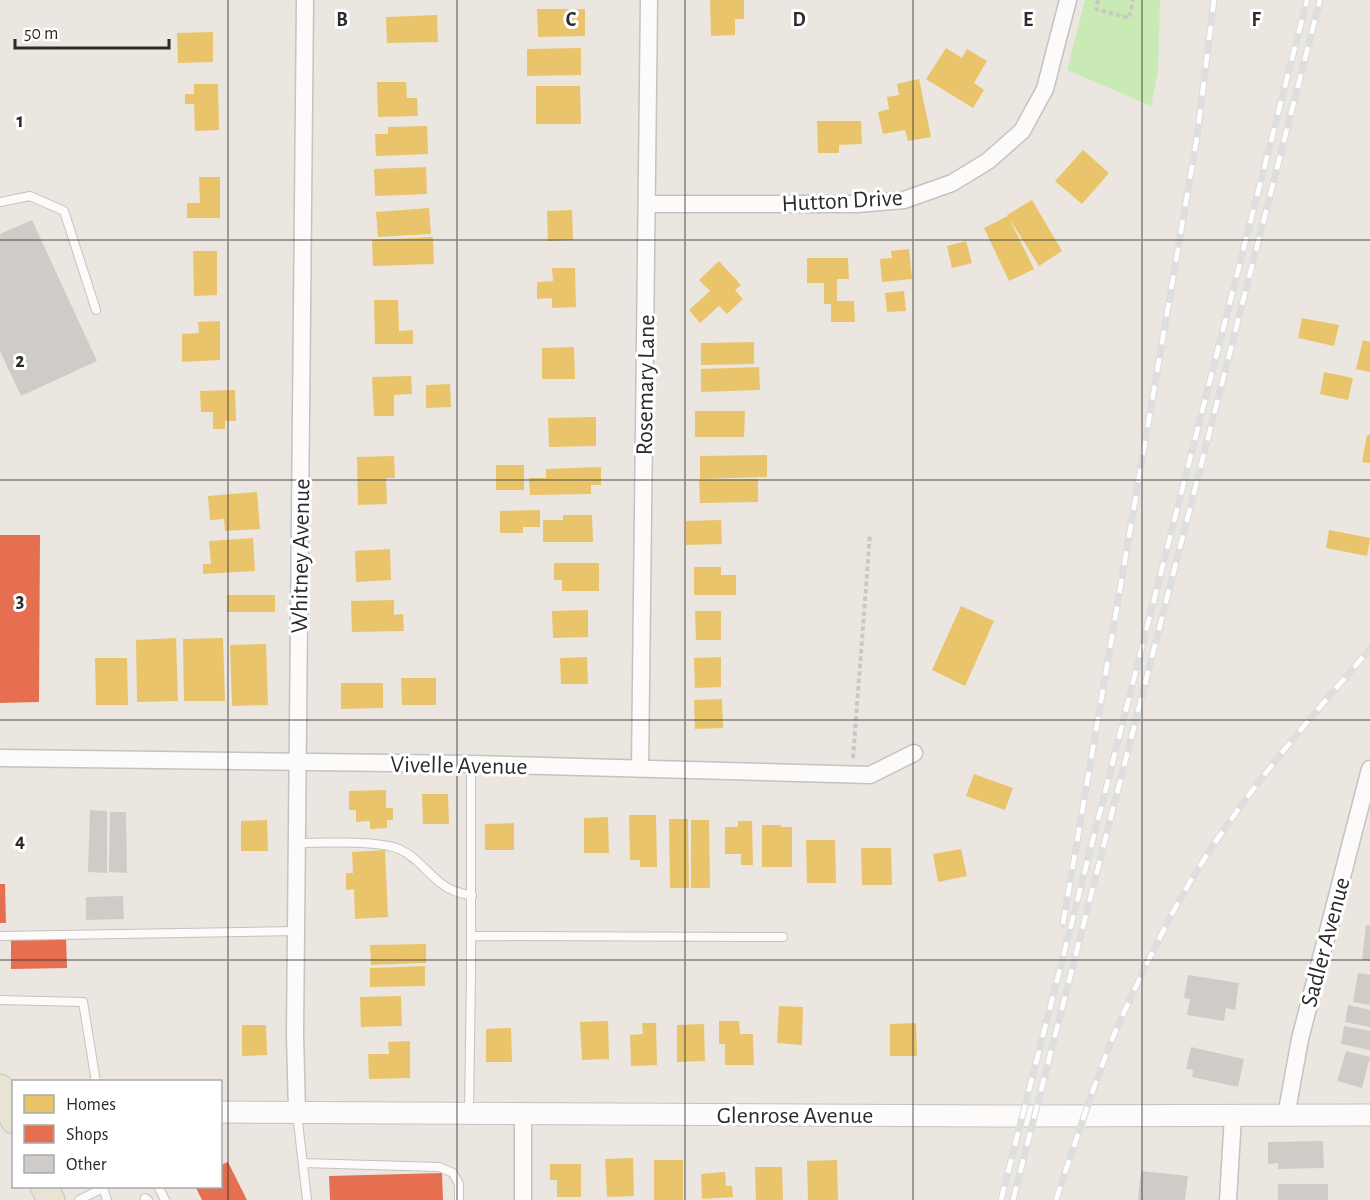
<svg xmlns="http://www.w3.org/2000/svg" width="1370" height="1200" font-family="'Alegreya Sans',sans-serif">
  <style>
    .green { fill: #c9e9b5 }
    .homes { fill: #e9c46a }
    .shops { fill: #e76f51 }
    .building { fill: #cfccc7 }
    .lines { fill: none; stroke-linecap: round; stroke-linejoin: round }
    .service-casing { stroke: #c4c2c2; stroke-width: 10 }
    .minor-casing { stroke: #c4c2c2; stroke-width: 19 }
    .tertiary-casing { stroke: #c4c2c2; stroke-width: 23 }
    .primary-casing { stroke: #c5c4c1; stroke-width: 29 }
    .path { stroke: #c8c8c7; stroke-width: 4; stroke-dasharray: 4.5 3; stroke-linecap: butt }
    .service { stroke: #fcfbfa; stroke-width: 8 }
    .minor { stroke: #fcfbfa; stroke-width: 16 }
    .tertiary { stroke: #fcfbfa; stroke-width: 21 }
    .primary { stroke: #e8e3d2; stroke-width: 27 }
    .rail-casing { stroke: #dededf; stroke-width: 7 }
    .rail { stroke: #fff; stroke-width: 4.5; stroke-dasharray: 14; stroke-linecap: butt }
    .grid { fill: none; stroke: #2b2b2b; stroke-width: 1.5; stroke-opacity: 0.55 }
    .labels { text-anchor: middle; stroke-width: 6; stroke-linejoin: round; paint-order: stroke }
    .street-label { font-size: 24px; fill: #2b2b2b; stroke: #fff }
    .grid-label { font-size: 20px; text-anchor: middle; font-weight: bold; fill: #2b2b2b; stroke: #fff; stroke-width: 6; stroke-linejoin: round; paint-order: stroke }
  </style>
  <rect width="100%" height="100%" fill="#ebe6e0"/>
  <path class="green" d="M1085,0H1160L1158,71L1151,106L1067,70Z"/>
  <path class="homes" d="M710,0H744V19H735V35L711,36Z
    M537,9H585V36L538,37Z
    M437,15L438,42L387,43L386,17Z
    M213,32V62L178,63L177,33Z
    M581,48V75L527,76V49Z
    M946,48L962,58L967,49L987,61L974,83L984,90L973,108L926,79Z
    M919,79L931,137L908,141L905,130L883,134L878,112L889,109L887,97L899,95L897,84Z
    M377,82H406L407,98H417L418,116L378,117Z
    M194,84H218L219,130L195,131L194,104H185V94H194Z
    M536,86H580L581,124H536Z
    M817,121H861L862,144L839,145V153H818Z
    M427,126L428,154L376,156L375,134H388V127Z
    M1083,150L1109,173L1082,204L1055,181Z
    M426,167L427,194L375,196L374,169Z
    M199,177H220V218H187V203H200Z
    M1032,200L1062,251L1039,266L1007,215Z
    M429,208L431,234L378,237L376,212Z
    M572,210L573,240L548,241L547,211Z
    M1008,216L1034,269L1009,281L984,228Z
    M433,237L434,264L373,266L372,240Z
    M966,241L972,263L952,268L947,246Z
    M909,249L912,279L882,282L880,259L892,258L891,251Z
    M193,251H217V295L194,296Z
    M807,258H848L849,279H837V301H854L855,322H831V304H824V283H807Z
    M719,261L741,285L735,290L743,299L727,314L719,306L700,323L689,310L710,291L699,280Z
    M552,268H575L576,307L552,308V298L537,299V282L553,281Z
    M904,291L906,311L887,312L885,293Z
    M374,300H398L399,331L413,330V344H375Z
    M1302,318L1339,325L1334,346L1298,338Z
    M220,321V360L182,362V334L199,333L198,322Z
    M1363,340L1370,342V372L1356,369Z
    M754,342V364L701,365V343Z
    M574,347L575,379H542V348Z
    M759,367L760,390L701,392V369Z
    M1324,372L1353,378L1348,400L1320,394Z
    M411,376L412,394L394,395V416H374L372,377Z
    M450,384L451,407L426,408V385Z
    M235,390L236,421H225V429H213V412H201L200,391Z
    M695,411H745L744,437H695Z
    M596,417V446L549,447L548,418Z
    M1367,435H1370V463L1362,462Z
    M767,455V477L700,479V456Z
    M394,456L395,478H386L387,504L358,505L357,457Z
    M496,465H524V490H496Z
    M601,467V485H591V494L530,495L529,478H546V469Z
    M758,479V502L700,503L699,480Z
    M257,492L260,529L225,531L224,519L210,520L208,496Z
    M540,510V527H523V533H500V511Z
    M563,515H592L593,542H543V520H563Z
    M721,520L722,544L686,545V521Z
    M1329,530L1370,538L1367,556L1326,548Z
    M253,538L255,571L203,574V564H211L209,541Z
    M390,549L391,580L356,582L355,551Z
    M554,563H599V591H562V580H554Z
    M694,567H721V575H736V595H694Z
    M227,595H275V612H227Z
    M394,600V615L403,614L404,631L352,632L351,601Z
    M961,606L994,621L965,686L932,670Z
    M588,610V637L553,638L552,611Z
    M695,611H721V640H696Z
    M176,638L178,701L137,702L136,640Z
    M223,638L225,701H184L183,639Z
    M266,644L268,705L232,706L230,645Z
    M587,657L588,684H561L560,658Z
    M721,657V687L695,688L694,658Z
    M95,658H127L128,705H96Z
    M401,678H436V705H402Z
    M341,683H383V708L341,709Z
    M722,699L723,728L695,729L694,700Z
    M974,774L1013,788L1005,810L966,796Z
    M386,790V808H393V820H387V828L370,829V821L356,822V810H349V791Z
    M422,794H448L449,824H423Z
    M629,815H656L657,867H640V860H630Z
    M608,817L609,853H584V818Z
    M669,819H688L689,888H670Z
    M267,820L268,851H241V821Z
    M691,820H709L710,888H691Z
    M738,821H752L753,865H741V854H725V827H738Z
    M514,823V850H485V824Z
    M762,825H781V827H792V867H762Z
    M806,840H835L836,883H807Z
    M861,848H891L892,885H862Z
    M961,849L967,876L938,882L933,854Z
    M385,850L388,917L355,919L354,889L346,890V873H353L352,852Z
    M426,944V963L371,965L370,945Z
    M425,966V986L370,987V968Z
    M401,996L402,1026L361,1027L360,997Z
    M779,1006L803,1007L802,1045L777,1043Z
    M608,1021L609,1059L582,1060L580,1022Z
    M719,1021H739L740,1034H753L754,1065H725V1044H719Z
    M642,1023H656L657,1065L631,1066L630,1035L643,1034Z
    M916,1023L917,1056H890V1024Z
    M704,1024L705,1061L677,1062V1025Z
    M242,1025H266L267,1055L242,1056Z
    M511,1028L512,1062H486V1029Z
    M410,1041V1078L369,1079L368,1054H389L388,1042Z
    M633,1158L634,1196L607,1197L605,1159Z
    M654,1160H683V1200H654Z
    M837,1160L838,1200H808L807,1161Z
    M550,1164H581V1197H557V1180H550Z
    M755,1167H782L783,1200H756Z
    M725,1172L726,1186H732L733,1197L702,1199L701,1174Z"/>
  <path class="shops" d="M0,535H40L39,702L0,703Z
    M0,884H5L6,923H0Z
    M66,938L67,968L11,969V940Z
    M228,1162L247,1200H202L195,1186H220V1165Z
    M442,1173L443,1200H330L329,1176Z"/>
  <path class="building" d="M32,220L97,361L21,396L0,351V234Z
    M90,810L107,811V873L88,872Z
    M110,812H126L127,873L109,872Z
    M123,896L124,919L86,920V897Z
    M1366,925H1370V961L1362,960Z
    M1358,973L1370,975V1005L1353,1002Z
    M1188,975L1239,983L1235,1010L1226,1008L1224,1021L1187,1015L1190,999L1184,998Z
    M1348,1005L1370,1010V1027L1345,1022Z
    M1344,1026L1370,1031V1050L1341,1044Z
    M1191,1047L1244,1059L1238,1087L1192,1077L1193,1070L1186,1069Z
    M1346,1051L1370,1057L1362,1088L1337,1081Z
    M1323,1141L1324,1168L1278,1169V1163L1268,1164V1142Z
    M1141,1171L1188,1176L1185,1200H1138Z
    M1278,1184H1328V1200H1278Z"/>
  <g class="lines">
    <g class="service-casing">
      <path id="service" d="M0,202L30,196L64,211L96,310
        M297,843C321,843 378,840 399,849C416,856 427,873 442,884C450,891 461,893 472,896
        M0,936L296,931
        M471,936L783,937
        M0,1000L83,1002L96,1082
        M469,1112L471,973V764
        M297,1113L307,1200
        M303,1163L439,1167L453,1173L459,1184V1200
        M158,1186L165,1200
        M145,1198L148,1200
        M79,1200L103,1188L107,1200"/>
    </g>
    <g class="minor-casing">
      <path id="minor" d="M647,204H857L904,200L952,183L988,161L1022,131L1045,89L1068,0
        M0,758L471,764L870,775L914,753
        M640,769L649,0
        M297,1112L295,1035L305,0
        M523,1113V1200
        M1286,1116L1300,1039L1370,769
        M1228,1200L1233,1116"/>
    </g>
    <g class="tertiary-casing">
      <path id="tertiary" d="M220,1112L993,1116L1370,1115"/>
    </g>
    <g class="primary-casing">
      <path id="primary" d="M0,1088L14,1120
        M44,1186L51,1200"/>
    </g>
    <path class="path" d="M1098,0L1096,9L1129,18L1133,0
      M853,758L870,534"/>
    <use href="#service" class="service"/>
    <use href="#minor" class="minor"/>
    <use href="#tertiary" class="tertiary"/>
    <use href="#primary" class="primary"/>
    <g class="rail-casing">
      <path id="rail" d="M1063,924L1197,137L1214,0
        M1001,1200L1307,0
        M1013,1200L1320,0
        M1056,1200C1074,1146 1092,1090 1113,1037C1131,996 1151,954 1172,914C1224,816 1298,732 1370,649"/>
    </g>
    <use href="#rail" class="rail"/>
  </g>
  <path class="grid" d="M228,0V1200M457,0V1200M685,0V1200M913,0V1200M1142,0V1200M0,240H1370M0,480H1370M0,720H1370M0,960H1370"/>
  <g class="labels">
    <g class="street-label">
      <text transform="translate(842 200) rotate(-3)" y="8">Hutton Drive</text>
      <text transform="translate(645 385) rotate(-89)" y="8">Rosemary Lane</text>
      <text transform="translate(300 556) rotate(-89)" y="8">Whitney Avenue</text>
      <text transform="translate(459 765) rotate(1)" y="8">Vivelle Avenue</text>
      <text transform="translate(1325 942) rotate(-75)" y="8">Sadler Avenue</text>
      <text x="795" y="1123">Glenrose Avenue</text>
    </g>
  </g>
  <g class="grid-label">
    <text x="342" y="26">B</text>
    <text x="571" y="26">C</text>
    <text x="799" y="26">D</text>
    <text x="1028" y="26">E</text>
    <text x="1256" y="26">F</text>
    <text x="20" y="127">1</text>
    <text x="20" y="367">2</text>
    <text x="20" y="607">3</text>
    <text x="20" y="847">4</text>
  </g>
  <rect x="12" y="1080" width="210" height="108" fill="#ffffff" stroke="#aaaaaa" stroke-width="1.5"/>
  <rect x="24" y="1095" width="30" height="18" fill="#e9c46a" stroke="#aaaaaa" stroke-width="1.5"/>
  <text x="66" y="1110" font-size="18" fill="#2b2b2b">Homes</text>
  <rect x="24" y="1125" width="30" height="18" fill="#e76f51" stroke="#aaaaaa" stroke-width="1.5"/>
  <text x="66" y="1140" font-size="18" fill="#2b2b2b">Shops</text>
  <rect x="24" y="1155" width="30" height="18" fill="#cfccc7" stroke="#aaaaaa" stroke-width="1.5"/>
  <text x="66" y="1170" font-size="18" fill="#2b2b2b">Other</text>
  <path d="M15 39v9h154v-9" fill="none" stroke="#2b2b2b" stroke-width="3"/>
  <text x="24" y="39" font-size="18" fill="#2b2b2b" stroke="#ffffff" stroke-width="4.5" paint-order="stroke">50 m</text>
</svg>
